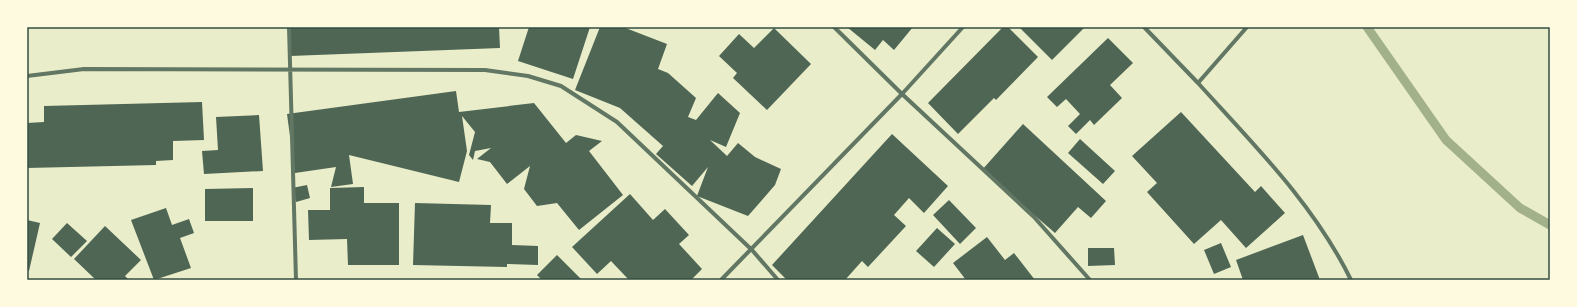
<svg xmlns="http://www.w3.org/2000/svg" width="1577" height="307" font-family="Helvetica,sans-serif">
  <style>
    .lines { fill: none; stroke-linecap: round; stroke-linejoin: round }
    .stream { stroke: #a3b18a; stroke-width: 9 }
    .building { fill: #4f6655 }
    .minor { stroke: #617663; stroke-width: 4 }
    .neatline { fill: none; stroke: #344e41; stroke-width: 1.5 }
  </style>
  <rect width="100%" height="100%" fill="#e9edc9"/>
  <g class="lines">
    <path class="stream" d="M1367,27L1446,140L1520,208L1550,225"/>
  </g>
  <path class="building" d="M289,27H499L500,48L290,56Z
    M529,27H590L573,79L518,61Z
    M600,27H623L667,44L658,69L668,73L696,98L688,117L696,120L718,93L740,113L726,147L710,140L727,156L738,143L755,157L781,169L775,185L748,216L697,196L708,167L692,186L656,154L663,146L620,108L575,90Z
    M847,27H913L894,50L883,40L875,50Z
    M1003,27H1008L1038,57L996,100L994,98L958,134L928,103Z
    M1019,27H1085L1052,60Z
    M774,28L811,64L767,110L733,78L737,73L719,56L739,34L754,48Z
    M1108,38L1133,63L1110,85L1122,98L1094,125L1090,120L1076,134L1068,126L1080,114L1066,99L1057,107L1047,97Z
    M456,91L459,112L534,103L566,143L576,135L602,141L589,151L623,195L579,230L557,203L537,206L524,189L530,166L507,184L490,162L477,159L491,148L475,151L473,160L469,155L475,132L462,116L467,151L459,182L349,155L353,184L331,187L336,167L295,173L287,114Z
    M202,102L204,140L173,141V160L156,161V165L27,168V123L44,122V106Z
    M1181,112L1255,192L1261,186L1285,213L1246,248L1221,220L1194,244L1147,192L1157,183L1132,156Z
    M259,115L263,171L204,174L202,151L218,150L216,117Z
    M1023,124L1106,201L1091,218L1078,207L1055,233L982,170Z
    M892,134L948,186L924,213L909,198L894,215L906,226L868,267L862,261L845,280H787L772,265Z
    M1080,139L1115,171L1103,184L1068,153Z
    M307,185L310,198L296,202L292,188Z
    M364,187V203H399V265H348L347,239L309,240L308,210H330V188Z
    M253,188V221H205V189Z
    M630,194L653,220L665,209L689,235L679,244L702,269L691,280H629L611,261L597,274L572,247Z
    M949,200L976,228L960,244L933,215Z
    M415,203L491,205L490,223H512V245L538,246V265L507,264V267L413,265Z
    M166,208L172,225L189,219L194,233L180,238L191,268L154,280L131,220Z
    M27,220L40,223L29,271L27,270Z
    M67,223L87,241L71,257L52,239Z
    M105,226L141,260L125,276L129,280H96L74,259Z
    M937,228L955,244L934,267L916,251Z
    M1303,235L1320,280H1243L1236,260Z
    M987,237L1005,260L1014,253L1035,280H966L953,263Z
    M1221,243L1231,267L1214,274L1204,250Z
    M1088,248H1114L1115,265L1088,266Z
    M557,255L582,280H542L537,275Z"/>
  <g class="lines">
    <path class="minor" d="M289,27L296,280
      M834,27L902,94L1034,217L1090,280
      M1144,27L1198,83
      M1247,27L1198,83C1254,145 1314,204 1351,280
      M27,76L84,69L485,70L528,76L561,86L617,122L752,250L778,280
      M721,280L902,94L963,27"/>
  </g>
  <rect width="1577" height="307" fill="none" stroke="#fefae0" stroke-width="56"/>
  <rect x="28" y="28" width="1521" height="251" class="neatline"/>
</svg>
